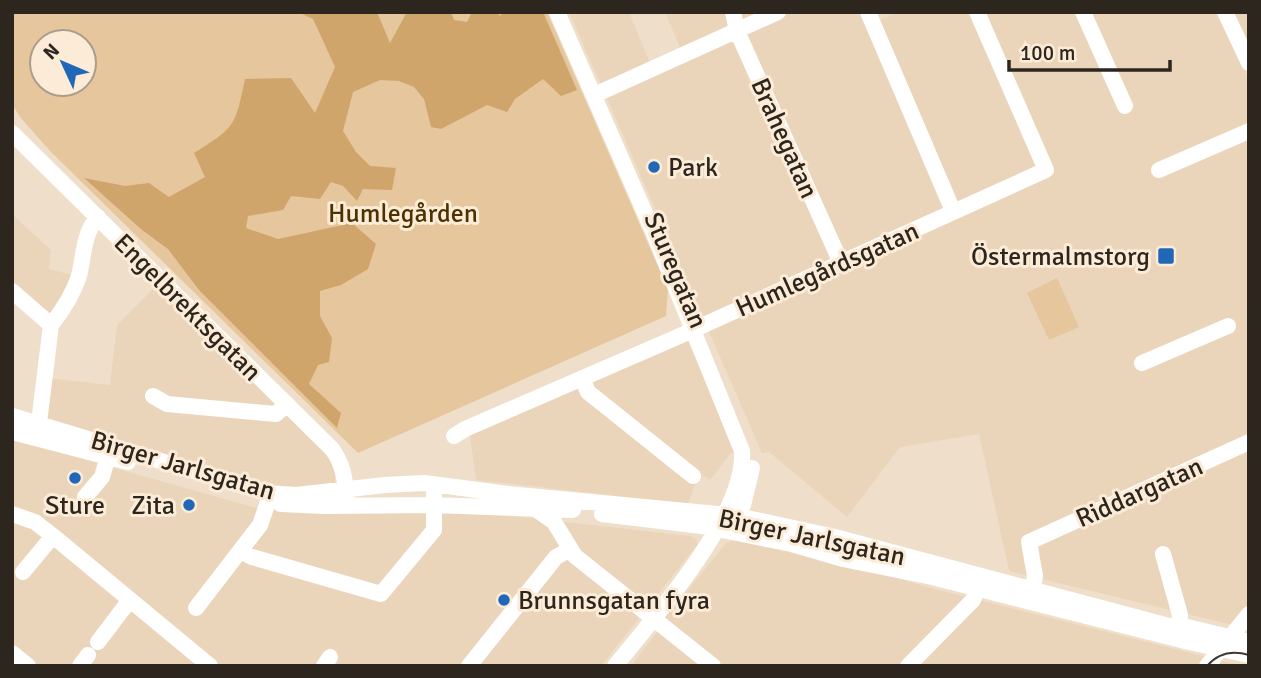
<svg xmlns="http://www.w3.org/2000/svg" width="1261" height="678" font-family="Signika,sans-serif">
  <style>
    .built { fill: #ead5ba }
    .green { fill: #e6c69c; fill-rule: evenodd }
    .forest { fill: #cfa56b }
    .lines { fill: none; stroke-linecap: round; stroke-linejoin: round }
    .minor { stroke: #fff; stroke-width: 16 }
    .tram { stroke: #403930; stroke-width: 2 }
    .poi-dot { fill: #2067b7; stroke: #fcecd7; stroke-width: 2.5 }
    .labels { text-anchor: middle; stroke-width: 6; stroke-linejoin: round; paint-order: stroke }
    .street-label { font-size: 26px; fill: #2c261e; stroke: #fcecd7 }
    .poi-label { font-size: 26px; fill: #2c261e; stroke: #fcecd7; text-anchor: start }
    .park-label { font-size: 26px; fill: #4d3100; stroke: #fcecd7 }
  </style>
  <rect width="100%" height="100%" fill="#efdfca"/>
  <path class="built" d="M569,12H629L652,68L683,54L665,12H866L872,24L897,12H1249V70L1245,72L1249,81V629L1009,571L979,434L900,447L847,517L769,452L762,453Z
    M12,214L51,250L49,269L80,277L53,325L12,290Z
    M158,284L334,461L335,483L331,488L270,487L41,419L46,378L110,385L117,325Z
    M688,341L736,445V453H731L710,480L703,475L695,485L688,504L476,480L470,435Z
    M12,439L267,511H408L512,516L690,536L697,540V545L601,666H12Z
    M734,540L873,571L927,587L1243,666H631L657,632L666,617L726,543Z"/>
  <path class="green" d="M12,12H547L668,289L666,316L358,453L50,151L20,117L12,104ZM42,42H84V84H42Z
    M1057,278L1079,327L1049,340L1027,293Z"/>
  <path class="forest" d="M298,12H377L390,43L407,12H451L454,20L467,22L472,12H495L501,16L502,12H543L577,90L561,96L543,79L515,99L507,112L487,105L441,129L431,127L424,99L414,87L399,81L380,80L353,92L343,131L356,152L370,166L396,168L392,190L363,189L357,201L343,186L331,182L320,199L291,196L283,210L248,216L246,228L278,239L352,223L376,244L368,269L341,285L320,291V316L332,338L329,362L318,365L309,384L341,413L337,428L199,290L168,249L142,230L84,178L125,186L149,183L169,197L205,177L194,153C236,127 235,126 245,79L291,78L315,113L335,67L313,19Z"/>
  <g class="lines">
    <path class="minor" d="M557,12L652,229L742,451C746,514 655,617 615,666
      M733,12L737,31L841,263
      M868,12L953,211
      M1083,12L1125,106
      M1225,12L1249,63
      M601,92L778,12
      M12,133L332,449C344,465 345,481 347,500
      M1159,170L1249,131
      M12,291L51,325L38,431
      M51,325C63,310 73,294 79,276C84,256 83,233 98,217
      M1142,363L1228,326
      M582,378L588,392L693,476
      M153,396L167,404L276,414L287,404
      M12,416L266,493L296,495L385,485L424,483L508,494L738,516L835,537L1169,626L1179,625L1249,642
      M12,432L128,462
      M454,436L465,429L675,338L1046,170L977,12
      M85,497L102,477L108,456
      M281,504L324,506L434,505L573,510
      M537,510L554,522L575,556L713,666
      M12,514L35,522L53,536L210,666
      M602,514L702,526L792,544L843,559L932,577L1189,642L1249,655
      M734,522L743,505L752,468
      M241,551L252,557L381,594L434,530V494
      M1163,554L1180,615L1179,625
      M23,572L53,536
      M1032,590L1035,576L1029,542L1249,442
      M196,608L260,525L268,502
      M98,642L129,601
      M12,653L28,666
      M80,666L88,655
      M324,666L330,657
      M469,666L556,557L569,550
      M908,666L973,600L977,589
      M1207,666L1249,614"/>
    <path class="tram" d="M1207,666C1218,653 1232,650 1249,655"/>
  </g>
  <g class="poi-dot">
    <circle cx="654" cy="167" r="7"/>
    <rect x="1157" y="247" width="18" height="18" rx="3.5"/>
    <circle cx="75" cy="478" r="7"/>
    <circle cx="189" cy="505" r="7"/>
    <circle cx="504" cy="600" r="7"/>
  </g>
  <g class="labels">
    <g class="street-label">
      <text transform="translate(785 138) rotate(66)" y="9">Brahegatan</text>
      <text transform="translate(827 269) rotate(-24)" y="9">Humlegårdsgatan</text>
      <text transform="translate(676 270) rotate(67)" y="9">Sturegatan</text>
      <text transform="translate(188 307) rotate(45)" y="9">Engelbrektsgatan</text>
      <text transform="translate(183 465) rotate(16)" y="9">Birger Jarlsgatan</text>
      <text transform="translate(1139 492) rotate(-24)" y="9">Riddargatan</text>
      <text transform="translate(812 537) rotate(12)" y="9">Birger Jarlsgatan</text>
    </g>
    <g class="poi-label">
      <text x="668" y="176">Park</text>
      <text x="1150" y="265" text-anchor="end">Östermalmstorg</text>
      <text x="75" y="514" text-anchor="middle">Sture</text>
      <text x="175" y="514" text-anchor="end">Zita</text>
      <text x="518" y="609">Brunnsgatan fyra</text>
    </g>
    <g class="park-label">
      <text x="403" y="222">Humlegården</text>
    </g>
  </g>
  <rect width="1261" height="678" fill="none" stroke="#2c261e" stroke-width="28"/>
  <g transform="translate(63 63) rotate(314)"><circle r="33" fill="#fcecd7" stroke="#a99d8d" stroke-width="2"/>
  <path d="M0-5L12 26L0 18L-12 26Z" fill="#2067b7"/>
  <text y="-10" font-size="19" font-weight="bold" text-anchor="middle" fill="#2c261e">N</text>
  </g>
  <path d="M1009 60v10h161v-10" fill="none" stroke="#2c261e" stroke-width="3.5"/>
  <text x="1020" y="60" font-size="21" fill="#2c261e" stroke="#fcecd7" stroke-width="5" paint-order="stroke">100 m</text>
</svg>
